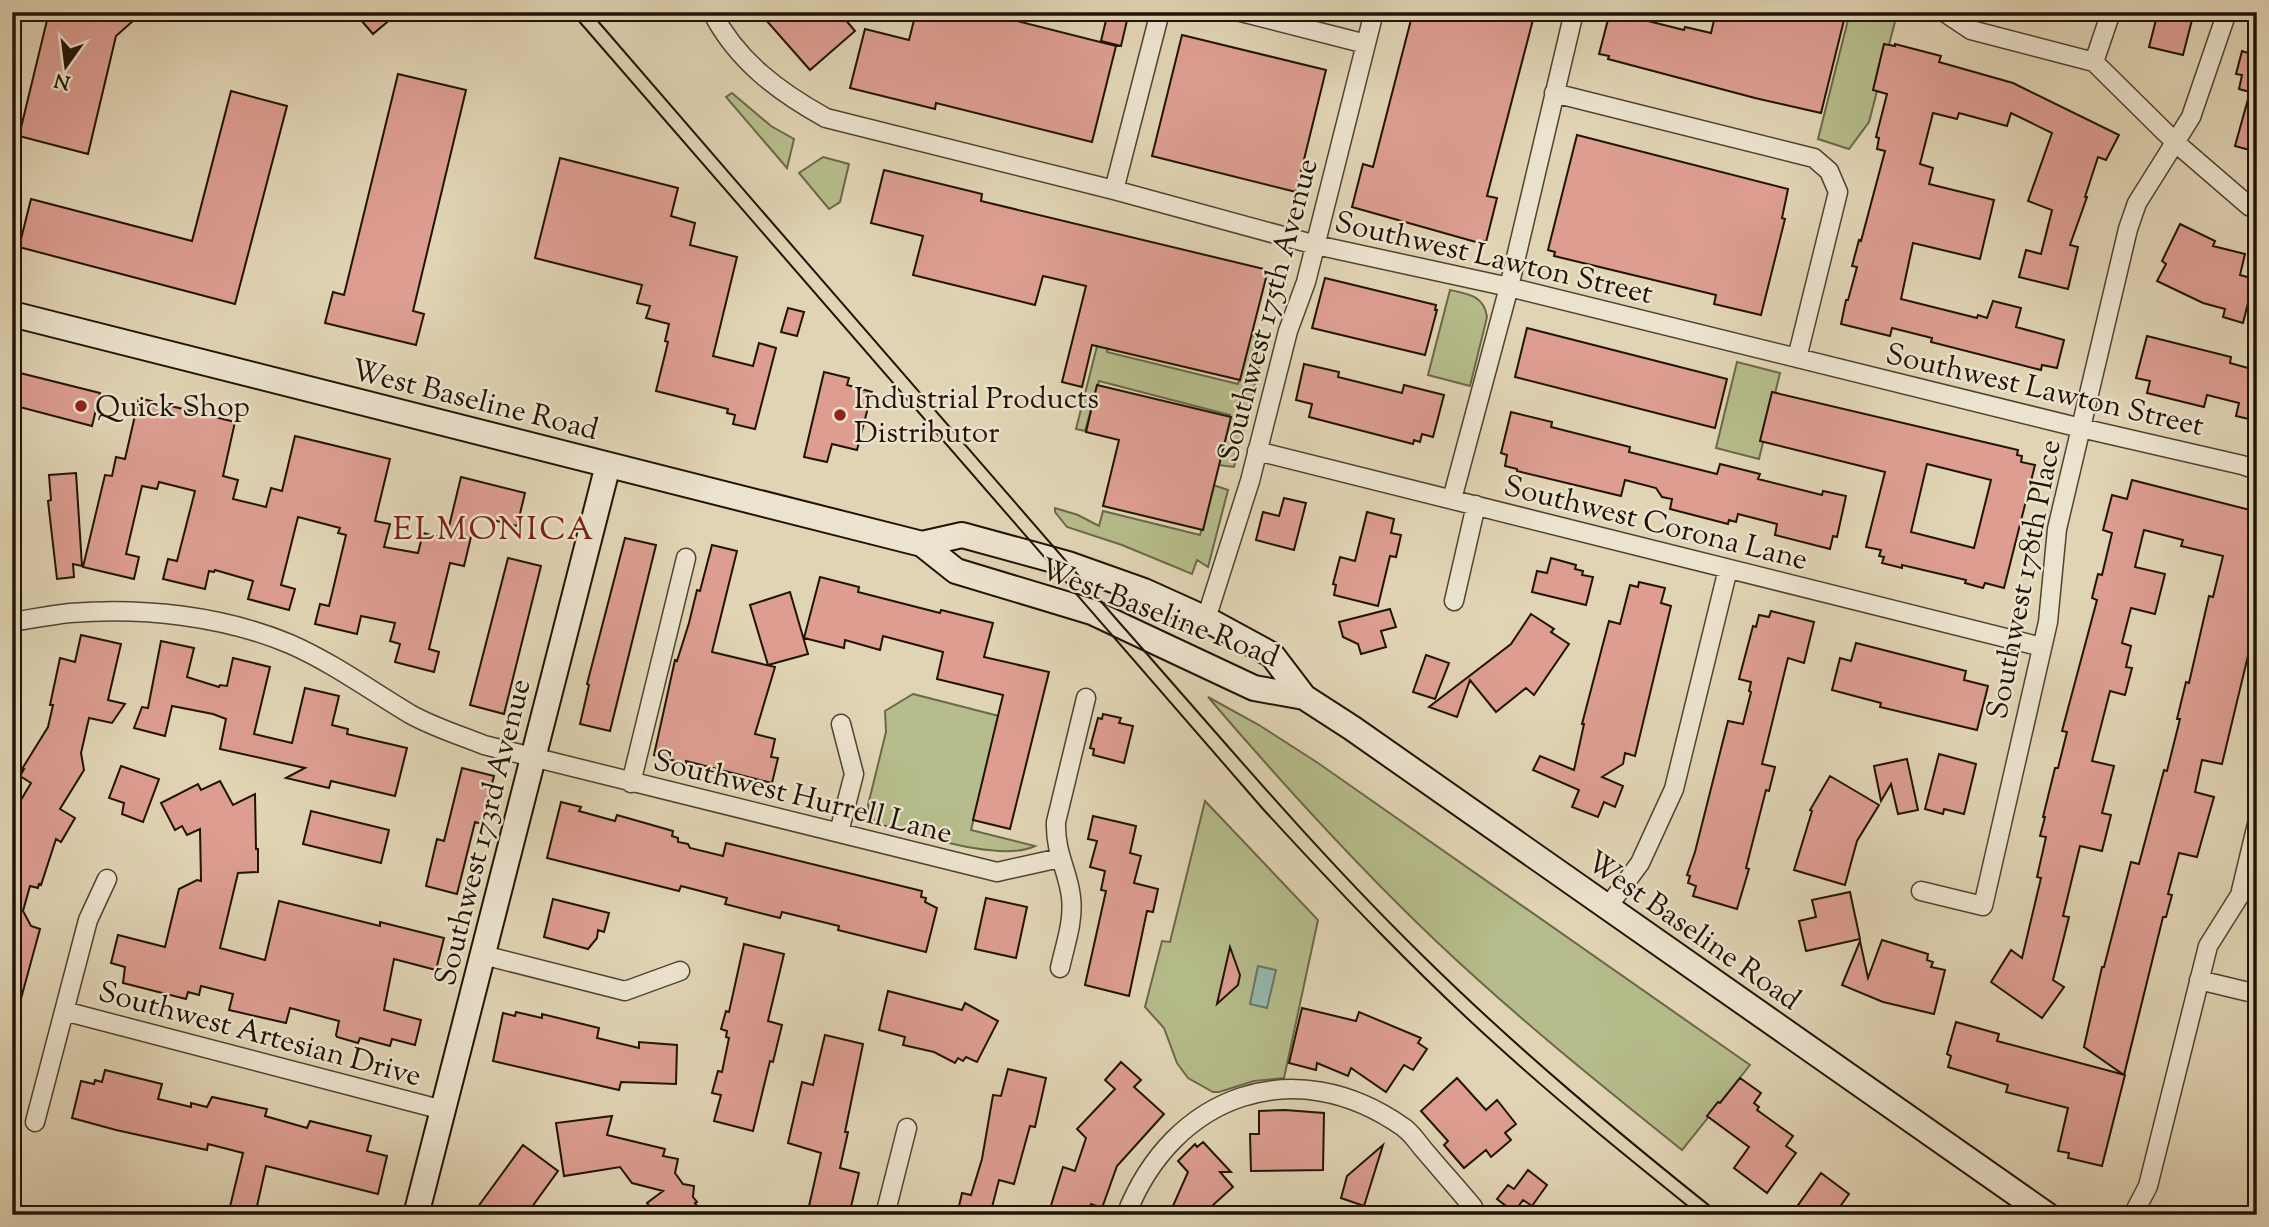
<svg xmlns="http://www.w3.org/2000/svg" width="2269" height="1227" font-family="'Sorts Mill Goudy',serif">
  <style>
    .green { fill: #b6bc8b; stroke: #6b6848; stroke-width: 2 }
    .water { fill: #94b8ad; stroke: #66766a; stroke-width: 2 }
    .building { fill: #dd9e91; stroke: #201306; stroke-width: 2; fill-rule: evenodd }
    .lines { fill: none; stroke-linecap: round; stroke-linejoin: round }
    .street-casing { stroke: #504332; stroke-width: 21 }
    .secondary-casing { stroke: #201306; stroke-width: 28 }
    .street { stroke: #ece3ce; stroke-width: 18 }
    .secondary { stroke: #ece3ce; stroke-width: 24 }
    .tram { stroke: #201306; stroke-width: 2 }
    .poi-dot { fill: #8f2418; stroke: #ece3ce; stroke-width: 2.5 }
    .labels { text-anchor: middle; stroke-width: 5; stroke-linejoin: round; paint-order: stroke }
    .street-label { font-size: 30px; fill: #201306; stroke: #ece3ce }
    .poi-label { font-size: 30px; fill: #201306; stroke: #ece3ce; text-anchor: start }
    .quarter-label { font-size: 33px; letter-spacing: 2px; fill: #7a1f14; stroke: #ece3ce }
  </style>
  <rect width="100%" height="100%" fill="#e1d4b4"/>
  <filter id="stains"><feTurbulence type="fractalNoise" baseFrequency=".00286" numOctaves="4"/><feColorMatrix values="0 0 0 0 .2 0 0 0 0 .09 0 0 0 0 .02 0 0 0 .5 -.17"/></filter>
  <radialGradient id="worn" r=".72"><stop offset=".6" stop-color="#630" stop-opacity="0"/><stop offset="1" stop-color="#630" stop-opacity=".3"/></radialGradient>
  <path class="green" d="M1850,12L1897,14L1869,122L1849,149L1818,139Z
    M732,93L771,126L794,139L787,168L726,97Z
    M823,157L849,164L840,202L829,209L799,173Z
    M1450,290C1469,294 1484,296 1487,317L1470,386L1428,375Z
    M1109,299L1118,301L1107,352L1238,384L1251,335L1266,340L1234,467L1218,465L1230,415L1099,381L1085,431L1076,429Z
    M1737,362L1780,373L1759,459L1716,448Z
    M1213,485L1228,490L1208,567L1197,560L1192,574L1122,545L1067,527L1055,512V508L1078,515L1099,526L1103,511L1200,535Z
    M913,694L999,716L971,830L1035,846C1000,863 918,834 879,824L870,816L868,805L886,732L885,711Z
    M1208,697L1259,725L1318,763L1750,1065L1682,1150C1597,1082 1514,1015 1436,941C1355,864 1280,781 1208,697Z
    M1205,801L1318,920L1284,1078L1254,1081L1219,1092H1213L1188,1078L1177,1063L1164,1028L1145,1007L1162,941L1170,942Z"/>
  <path class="water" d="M1258,966L1276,970L1267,1008L1250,1004Z"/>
  <path class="building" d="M49,12H143L116,36L88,154L19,136Z
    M354,12H399L373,34Z
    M759,12H839L855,31L810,70Z
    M916,12H981L1116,46L1092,142L936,103L935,109L850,88L865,29L909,40Z
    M1108,12H1129L1121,46L1101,41Z
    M1413,12H1535L1487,196L1497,198L1486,242L1484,241L1483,244L1352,207L1363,164L1373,167Z
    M1610,12H1633L1632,17L1684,30L1685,27L1711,33L1716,12H1846L1821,113L1755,98L1608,59L1609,56L1599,54Z
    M2158,12H2194L2183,55L2149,47Z
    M1182,35L1326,70L1296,192L1152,156Z
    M2250,42L2257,43V152L2235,146L2250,92L2239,89L2242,75L2236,74L2242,51L2248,53Z
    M1884,44L1895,46V44L1941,56L1939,62L2013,83L2119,135L2106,160L2098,157L2085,197H2087L2070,245L2078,247L2068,289L2019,277L2026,250L2041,254L2052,210L2028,201L2052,133L2011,113L2007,126L1959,113L1957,119L1933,113L1920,164L1933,168L1929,184L1994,200L1980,259L1913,243L1901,299L1977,318L1978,315L1987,318L1993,301L2021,308L2016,327L2064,340L2057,368L2042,365L2041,370L1931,342L1932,338L1892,328L1890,336L1841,324L1846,300H1848L1857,267L1852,266L1859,240L1861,241L1885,151L1877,149L1879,138L1876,137L1887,94L1873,90Z
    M398,74L466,90L413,311L424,314L416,345L325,323L333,292L344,295Z
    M231,91L287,106L235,304L19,247L31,199L192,241Z
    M1577,135L1788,189L1782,218L1785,219L1761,315L1714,304L1716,295L1554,256L1555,252L1548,250Z
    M560,158L678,188L671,216L695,223L690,245L737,257L713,356L753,366L759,343L776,348L755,429L733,424L735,415L727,413L728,409L656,391L668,342L665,341L669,324L646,318L650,306L637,303L642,285L535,258Z
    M884,170L982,194L981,201L1268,270L1240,380L1092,345L1082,387L1062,382L1086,286L1043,276L1035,305L913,275L923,236L871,223Z
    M2180,224L2215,241L2213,246L2245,254L2240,275L2254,279L2243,323L2223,317L2225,309L2203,303L2157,281L2166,264L2162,261Z
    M1325,278L1436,305L1435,310H1437L1425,355L1312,328Z
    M788,308L804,312L797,336L781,332Z
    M1527,328L1727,379L1715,428L1515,377Z
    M2147,336L2231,357L2230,363L2248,368L2250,359L2257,360V421L2236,416L2239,403L2207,395L2204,407L2147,393L2150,381L2136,378Z
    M1304,364L1339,372L1338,377L1402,393L1404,385L1444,395L1433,437L1422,434L1420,442L1414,440L1413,444L1309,417L1312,404L1296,400Z
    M12,371L100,393L92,426L12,405Z
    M824,372L849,378L847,385L872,392L857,450L832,444L827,462L804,457Z
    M1097,385L1231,417L1203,530L1103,506L1119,440L1086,432Z
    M1772,392L2018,450L2017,455L2022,456L2021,462L2035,465L2004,588L1985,583L1983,588L1965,583L1966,580L1902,565V568L1882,563L1884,557L1879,556L1881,550L1866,547L1885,472L1760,441ZM1927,464L1991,480L1974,548L1911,532Z
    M139,398L235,422L223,476L238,480L233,499L266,507L271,488L282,491L295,436L390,459L375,521L390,524L384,547L418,553L423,533L446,539L461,477L525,493L517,526L476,516L464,566L450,563L429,649L439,652L434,672L395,662L400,644L390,641L395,623L361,616L357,634L315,624L320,604L329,606L346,535L338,533L340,528L298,517L281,585L295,589L289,610L248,599L253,581L215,570L214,572L209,571L205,589L163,579L168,559L177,561L195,491L159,482L157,489L142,486L126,554L139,557L134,579L83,567L105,475L112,476L116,457L125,459Z
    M1511,412L1552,422L1551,427L1630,447L1629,452L1717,474L1720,464L1760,474L1758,479L1822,495L1823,491L1846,496L1837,537L1833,536L1830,549L1775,535L1777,524L1738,514L1736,522L1729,520L1728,524L1670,509L1672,499L1662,497L1656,488L1625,480L1621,496L1517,471V469L1505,466L1507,455L1501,453Z
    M76,473L82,566L73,564L74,577L57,579L48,501L51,500L49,475Z
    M2132,480L2254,511L2252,520L2257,522V636L2253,635L2222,764L2202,760L2195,792L2214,797L2197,857L2179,853L2168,894L2172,895L2166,917H2163L2124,1075L2084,1047L2102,967H2104L2131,862L2139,864L2164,770L2167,771L2180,719H2177L2186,682L2189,683L2209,596L2213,597L2223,556L2181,546L2183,540L2144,530L2135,567L2165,574L2155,614L2131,608L2122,643L2131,646L2126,667L2132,668L2125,695L2110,691L2092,761L2114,766L2102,813L2111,815L2102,851L2080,846L2063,916L2069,917L2053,980L2064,987L2042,1018L1991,982L2011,950L2022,958L2041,878L2037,877L2046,837L2040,836L2045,817H2043L2055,768H2058L2067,732L2062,731L2097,600L2092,598L2098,574L2102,575L2112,533L2103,530L2112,495L2127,499Z
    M1284,498L1306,503L1294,550L1256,540L1263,512L1279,516Z
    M1367,512L1394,519L1391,533L1401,535L1396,557L1390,556L1378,606L1334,595L1336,585L1333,584L1340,557L1355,561Z
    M625,538L656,545L610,731L580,724L589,685L587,684Z
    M712,545L737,551L712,652L775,667L755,734L775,739L771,757L778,758L772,783L686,761V764L654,755L675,660L677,661L689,623L697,590L700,591Z
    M508,558L541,566L504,714L470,705Z
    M1551,558L1576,565L1575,569L1583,571L1582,575L1593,577L1586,605L1532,592L1537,571L1547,573Z
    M820,577L859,587L858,592L940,613L941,610L993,623L984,657L1049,672L1010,829L973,820L1003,695L937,679L943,652L883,636L880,650L845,640L844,648L804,638Z
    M1639,582L1665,588L1661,603L1671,606L1635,756L1625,753L1623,764L1602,777L1623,786L1615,807L1604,802L1598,817L1572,807L1579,790L1533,770L1540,756L1574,770L1584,724H1582L1609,621L1620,624L1630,585L1638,587Z
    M790,592L808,654L768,665L750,605Z
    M1390,609L1396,627L1381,631L1386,647L1361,654L1358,644L1343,637L1339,622Z
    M1771,611L1814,622L1804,663L1788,658L1762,764L1775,767L1769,791L1766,790L1746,868L1749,869L1737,909L1693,896L1696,886L1688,883L1690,876L1687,875L1695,852L1728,721L1743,724L1751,692L1749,691L1751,682L1739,679L1753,626L1756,627L1759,615L1769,617Z
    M1531,614L1554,629L1551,632L1569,644L1534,695L1526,688L1496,712L1470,680L1457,717L1429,707L1511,644Z
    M81,635L121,644L108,700L125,704L112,723L89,718L81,753L84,770L60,809L75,818L61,842L56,839L41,885L39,884L38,888L30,886L23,911L31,926L40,929L19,1006L12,1005V815L31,783L20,776L24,769H22L48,727L53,705H50L60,658L75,662Z
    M161,641L194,648L187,677L219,687L220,685L227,686L233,658L270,667L254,734L292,743L305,688L339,696L332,725L348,729L347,734L407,748L395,796L331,781L329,788L286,778L305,768L220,749L226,719L213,714L172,706L165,736L134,728L142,707L148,708Z
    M1856,643L1966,671L1964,680L1988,686L1977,730L1880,707L1881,703L1832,690L1840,658L1851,661Z
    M1426,655L1449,663L1435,699L1413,692Z
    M1103,714L1121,718L1119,723L1133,726L1124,763L1093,755L1094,749L1090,748L1098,718L1102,719Z
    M1939,754L1976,764L1964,814L1944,809L1943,814L1925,809Z
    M1907,759L1918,810L1898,814L1891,784L1881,801L1874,766Z
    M121,766L159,779L143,822L122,814L124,803L109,798Z
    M462,768L494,776L482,824L475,822L457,894L426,886L437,839L444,841Z
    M1830,776L1879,805L1857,841L1845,885L1794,870L1812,811L1810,810Z
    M220,781L233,805L255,794L256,849H258V872L238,873L220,948L265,960L279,901L380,926V922L444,938L436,970L394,959L384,1010L421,1020L415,1045L392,1039L390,1046L360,1038L358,1043L337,1037L336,1035L339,1021L290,1008L286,1023L229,1010L233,994L201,986L199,995L188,992L186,999L123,983L125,967L111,963L118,935L165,947L179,889L197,880L201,881L200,829L187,835L182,826L175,830L161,803L198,784L201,790Z
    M561,802L581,807L579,811L615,821L617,815L673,831L672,836L678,838V842L688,844L690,848L723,856L726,843L922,891L921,897L926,898L925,902L937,908L926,952L838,930L839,926L782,912L780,918L725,904L727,898L681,886L679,891L547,858Z
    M311,811L389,830L381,863L303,844Z
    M1093,816L1136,826L1130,853L1141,856L1134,883L1158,889L1153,912L1147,911L1129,996L1085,985L1106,891L1101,890L1105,871L1090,867L1097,841L1088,839Z
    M1850,892L1860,939L1806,951L1799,921L1816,917L1812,900Z
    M986,898L1027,907L1016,958L975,949Z
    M553,899L609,913L604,932L598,930L597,938L588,949L544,937Z
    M1882,940L1928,954L1927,960L1933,962L1931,967L1945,970L1934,1014L1883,1002L1842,985L1860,941L1868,978Z
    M744,944L784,954L768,1021L782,1025L773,1062L770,1061L753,1131L714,1121L721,1095L712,1093L718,1071L722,1072L729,1038L726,1037L727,1031L721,1029L726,1011L729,1012Z
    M1230,947L1240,975L1238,985L1217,1004Z
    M888,991L962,1010L965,1003L998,1021L977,1062L966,1057L963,1061L958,1058L955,1063L934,1052L903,1045L905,1037L879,1030Z
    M1302,1008L1356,1021L1359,1012L1421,1038L1418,1043L1427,1049L1413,1070L1404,1065L1386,1092L1351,1068L1348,1076L1317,1063L1316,1070L1289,1063Z
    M516,1012L542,1018V1014L599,1028L597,1038L639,1048V1042L677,1045L676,1084L621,1082L619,1090L493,1061L503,1013L515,1016Z
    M1956,1022L1999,1034L1997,1041L2125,1075L2102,1166L2068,1158L2069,1153L2058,1151L2068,1108L2006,1092L2008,1085L1948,1067L1951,1056L1947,1054Z
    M825,1035L863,1044L845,1132H848L840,1168L859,1173L849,1215H807L821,1153L788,1143L802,1082L813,1085Z
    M1121,1062L1141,1080L1134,1087L1164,1114L1117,1166L1102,1208L1091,1204L1088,1215H1048L1063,1167L1075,1171L1086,1138L1077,1129L1115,1089L1105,1080Z
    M1008,1069L1046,1078L1035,1127L1030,1126L1014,1184L999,1180L990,1215H957L962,1193L971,1195L982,1159L993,1095L1001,1096Z
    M105,1070L162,1084L158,1099L191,1107V1103L207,1107L212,1097L267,1109L265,1116L307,1128L310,1121L371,1136L367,1151L387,1156L378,1194L266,1166L255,1215H228L243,1153L208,1144L207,1150L116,1130L72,1118L81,1081L94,1084L95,1080L102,1082Z
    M1457,1078L1486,1110L1497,1100L1516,1124L1505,1133L1511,1140L1491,1157L1486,1150L1464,1168L1444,1145L1448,1141L1421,1111Z
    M1740,1078L1761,1093L1754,1103L1759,1107L1757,1110L1793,1136L1786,1146L1796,1153L1767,1193L1734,1168L1749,1147L1707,1116L1718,1102L1720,1103Z
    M1285,1110L1324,1113L1323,1170L1251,1171L1250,1134H1259V1111Z
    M612,1116L607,1135L665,1149L663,1156L678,1159L675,1173L683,1184L694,1186L693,1197L697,1202L695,1203L704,1215H656L647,1203L663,1191L632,1183L620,1167L564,1176L556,1123Z
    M1203,1142L1231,1172H1220L1233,1187L1202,1215H1169L1188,1172L1178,1161L1195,1144L1197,1147Z
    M523,1145L558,1171L526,1215H472Z
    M1383,1145L1364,1206L1341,1198L1347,1176Z
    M1528,1170L1547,1185L1532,1206L1523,1200L1514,1212L1497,1199L1508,1185L1514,1189Z
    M1821,1173L1849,1194L1834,1215H1791Z"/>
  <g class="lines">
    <g class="street-casing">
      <path id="street" d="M712,12C737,61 779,92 826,118L1114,190L1316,245L1509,287L2081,428L2242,465L2257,470
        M1241,12L1366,44
        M1944,12L1971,30L2094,62L2176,143L2249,206L2257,210
        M2094,62L2111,12
        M1554,93L1814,158L1829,171L1838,192L1797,358
        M1114,190L1160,12
        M1257,451L2042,647
        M1452,499L1509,287L1574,12
        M1454,601L1476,505
        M1206,619L1250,481L1288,331L1306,282L1374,12
        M12,622C31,619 51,615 70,613C143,607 223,616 290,644C333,663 370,690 410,714C433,727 459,735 484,745L997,872L1060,858
        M631,783L686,558
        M839,832L854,774L841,724
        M1921,891L1983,906L2048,622L2057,529L2128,229L2137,203L2191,117L2227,12
        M1607,908L1640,863L1674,789L1728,569
        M483,955L625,991L680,971
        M1060,968C1065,945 1074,921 1071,897C1068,870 1055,854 1056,822L1086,698
        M2199,980L2257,994
        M64,1011L443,1110
        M35,1122L88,920L107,879
        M885,1215L907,1128
        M1126,1215C1173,1094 1295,1051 1403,1127C1411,1132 1418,1143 1424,1150C1440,1169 1457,1188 1473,1207L1475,1215
        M2133,1215L2148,1186L2208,946L2240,895L2257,824"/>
    </g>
    <g class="secondary-casing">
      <path id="secondary" d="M12,314L922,544L956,571L1092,612L1254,688L1304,697
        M922,544L962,535L1068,564L1144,591L1206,619L1272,655L1304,697L1352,728L2047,1215
        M416,1215L608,465"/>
    </g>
    <use href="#street" class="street"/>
    <use href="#secondary" class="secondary"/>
    <path class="tram" d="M571,12L1263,809C1340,893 1418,975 1503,1051C1566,1108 1632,1161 1699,1215
      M590,12C766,215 941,419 1118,621C1217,733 1313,848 1420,953C1515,1047 1617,1132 1721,1215"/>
  </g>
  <g class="poi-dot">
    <circle cx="81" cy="406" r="7"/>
    <circle cx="840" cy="415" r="7"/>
  </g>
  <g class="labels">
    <g class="street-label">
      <text transform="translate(1494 257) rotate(13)" y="10">Southwest Lawton Street</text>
      <text transform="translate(1267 310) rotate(-75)" y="10">Southwest 175th Avenue</text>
      <text transform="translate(2045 389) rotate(13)" y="10">Southwest Lawton Street</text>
      <text transform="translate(475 399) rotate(14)" y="10">West Baseline Road</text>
      <text transform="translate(1656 522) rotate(14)" y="10">Southwest Corona Lane</text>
      <text transform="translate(2023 579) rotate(-79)" y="10">Southwest 178th Place</text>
      <text transform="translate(1160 612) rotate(21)" y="10">West Baseline Road</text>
      <text transform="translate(803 796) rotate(14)" y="10">Southwest Hurrell Lane</text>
      <text transform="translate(482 832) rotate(-76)" y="10">Southwest 173rd Avenue</text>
      <text transform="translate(1694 930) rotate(35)" y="10">West Baseline Road</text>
      <text transform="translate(260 1033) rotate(15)" y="10">Southwest Artesian Drive</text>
    </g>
    <g class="poi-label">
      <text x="854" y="408">Industrial Products<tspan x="854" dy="34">Distributor</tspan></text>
      <text x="95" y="416">Quick Shop</text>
    </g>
    <g class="quarter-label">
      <text x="494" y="539">ELMONICA</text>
    </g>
  </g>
  <rect width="2269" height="1227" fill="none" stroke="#e1d4b4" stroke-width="42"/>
  <rect x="14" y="14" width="2241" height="1199" fill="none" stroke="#201306" stroke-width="3.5"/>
  <rect x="21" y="21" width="2227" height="1185" fill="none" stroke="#201306" stroke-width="2"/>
  <g transform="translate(66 66) rotate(194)" stroke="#ece3ce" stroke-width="5" paint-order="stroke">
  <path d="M0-5L12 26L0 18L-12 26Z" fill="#201306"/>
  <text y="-10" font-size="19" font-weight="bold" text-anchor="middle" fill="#201306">N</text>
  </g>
  <rect width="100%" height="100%" filter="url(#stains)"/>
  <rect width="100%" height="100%" fill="url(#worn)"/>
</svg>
